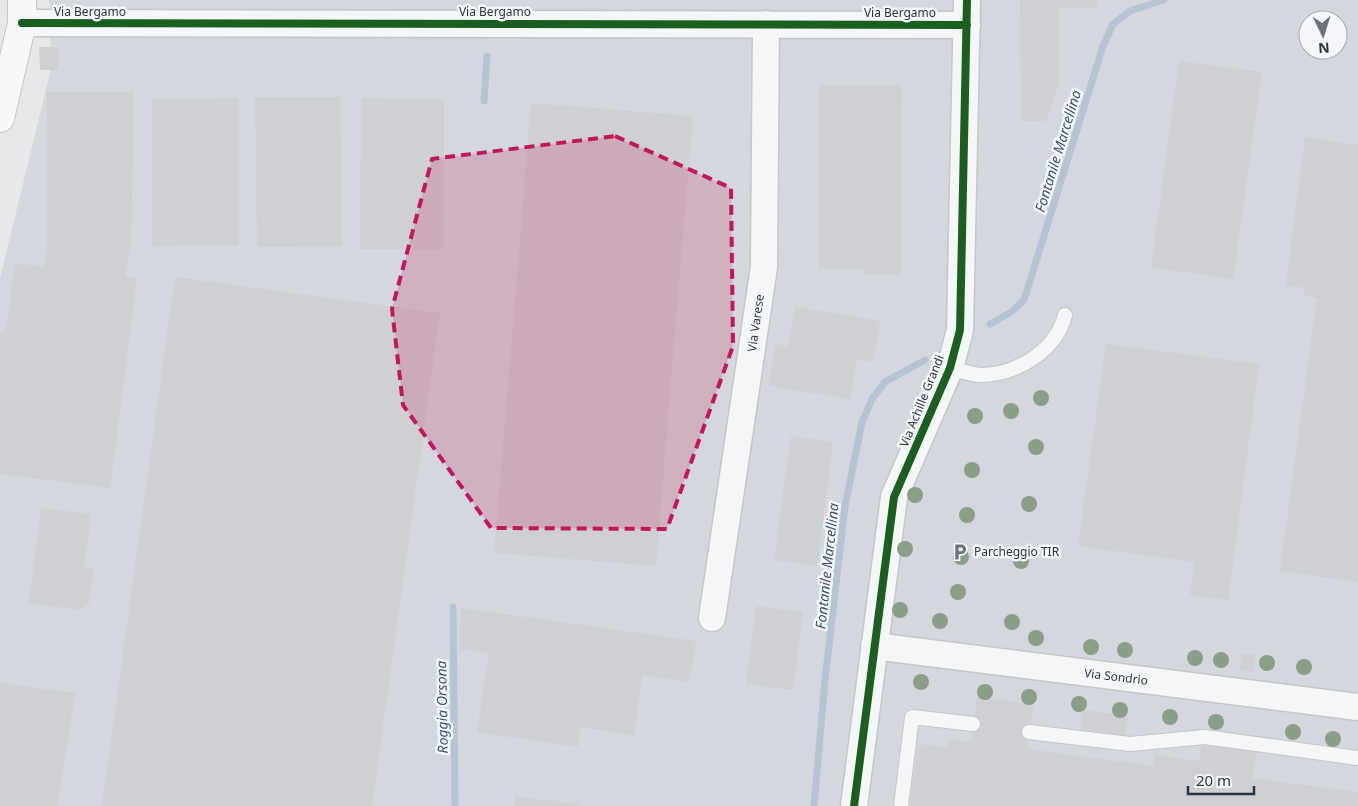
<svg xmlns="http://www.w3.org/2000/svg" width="1358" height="806" font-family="'Noto Sans',sans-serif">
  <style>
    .built { fill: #d4d7dd; fill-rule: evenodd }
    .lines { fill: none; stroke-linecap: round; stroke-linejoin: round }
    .stream { stroke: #b4c4d5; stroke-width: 7 }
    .building { fill: #ced0d3 }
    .lane-casing { stroke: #c4c6c8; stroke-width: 16 }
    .street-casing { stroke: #c4c6c8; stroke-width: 29 }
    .secondary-casing { stroke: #c4c6c8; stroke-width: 30 }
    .lane { stroke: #f5f6f7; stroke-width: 14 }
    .street { stroke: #f5f6f7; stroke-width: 26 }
    .secondary { stroke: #f8f8f8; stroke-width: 28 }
    .cycleway-casing { stroke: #f4f6f9; stroke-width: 11 }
    .cycleway { stroke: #1b5e20; stroke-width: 8 }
    .tree { fill: #8a9e88 }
    .marked { fill: #c2185b; fill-opacity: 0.2; stroke: #c2185b; stroke-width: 4; stroke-dasharray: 10 6; stroke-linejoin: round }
    .labels { text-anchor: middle; stroke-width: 5; stroke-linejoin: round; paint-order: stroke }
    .street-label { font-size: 12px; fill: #2b3445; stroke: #f4f6f9 }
    .poi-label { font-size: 12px; fill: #2b3445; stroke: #f4f6f9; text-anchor: start }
    .water-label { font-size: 14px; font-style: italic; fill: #34527a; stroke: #f4f6f9 }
  </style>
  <rect width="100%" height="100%" fill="#e6e8ea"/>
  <path class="built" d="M49,0H1358V806H0V278L51,69ZM1308,20H1338V50H1308Z"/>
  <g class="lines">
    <path class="stream" d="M484,101L487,56
      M990,324L1011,312L1024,300L1103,46L1113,24L1130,11L1164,0
      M453,607L455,806
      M814,806L825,680L845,506L862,422L872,399L885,382L925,360"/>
  </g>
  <path class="building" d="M1020,0H1097V8H1059V83L1046,121H1021Z
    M39,47H58L59,70H40Z
    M1179,61L1262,72L1233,279L1151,267Z
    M819,85H902L901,275H864V269H819Z
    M47,92H134L131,246L125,277L137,278L110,488L0,474V331H6L15,263L44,267L47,246Z
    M255,97H340L342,246L257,247Z
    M239,98V245L152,246V99Z
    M361,98L444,99V249H360Z
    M531,103L693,116L656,566L494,553Z
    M1305,137L1358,145V582L1280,571L1317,298L1304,296L1305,288L1286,285Z
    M175,277L440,313L372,806H102Z
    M795,307L880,321L873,362L857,359L850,399L769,386L776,344L788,347Z
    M1106,344L1259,364L1228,600L1190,595L1194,562L1078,546Z
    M791,436L833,442L817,566L774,560Z
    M41,508L91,514L84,567L93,568L89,604L80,610L29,603Z
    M756,606L803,612L793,690L746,684Z
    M461,608L696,641L689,682L642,675L634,735L580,727L578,747L477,732L489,653L459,649Z
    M1242,653L1256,655L1253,672L1239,670Z
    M0,682L14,685L75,693L57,806H0Z
    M977,697L1033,704L1027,749L1153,766L1154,755L1199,761L1201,745L1256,752L1252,778L1358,792V806H910L918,744L947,748L948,739L971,742Z
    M1083,710L1128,716L1125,735L1080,729Z
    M515,796L581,805V806H514Z"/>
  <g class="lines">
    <g class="lane-casing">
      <path id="lane" d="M950,368C960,371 970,374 980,375C1016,375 1056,351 1065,315
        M1029,732L1130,744L1205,737L1358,758
        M901,806L912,717L973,724"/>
    </g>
    <g class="street-casing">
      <path id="street" d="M22,23L967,25
        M712,618L764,267L766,24
        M874,646L1358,707
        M854,806L894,497L950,368L960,330L967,0"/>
    </g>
    <g class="secondary-casing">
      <path id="secondary" d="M0,118L22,23V0"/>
    </g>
    <use href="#lane" class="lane"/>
    <use href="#street" class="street"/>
    <use href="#secondary" class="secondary"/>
    <g class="cycleway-casing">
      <path id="cycleway" d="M22,23L967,25
        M854,806L894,497L950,368L960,330L967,0"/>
    </g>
    <use href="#cycleway" class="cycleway"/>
  </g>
  <g class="tree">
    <circle cx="1041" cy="398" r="8"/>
    <circle cx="1011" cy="411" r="8"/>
    <circle cx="975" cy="416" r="8"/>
    <circle cx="1036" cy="447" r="8"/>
    <circle cx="972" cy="470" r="8"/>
    <circle cx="915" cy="495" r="8"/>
    <circle cx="1029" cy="504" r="8"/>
    <circle cx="967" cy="515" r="8"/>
    <circle cx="905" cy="549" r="8"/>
    <circle cx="961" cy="557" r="8"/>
    <circle cx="1021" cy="561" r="8"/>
    <circle cx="958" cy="592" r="8"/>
    <circle cx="900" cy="610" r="8"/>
    <circle cx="940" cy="621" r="8"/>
    <circle cx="1012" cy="622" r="8"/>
    <circle cx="1036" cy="638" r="8"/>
    <circle cx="1091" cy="647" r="8"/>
    <circle cx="1125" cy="650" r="8"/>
    <circle cx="1195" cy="658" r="8"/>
    <circle cx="1221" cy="660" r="8"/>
    <circle cx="1267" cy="663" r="8"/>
    <circle cx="1304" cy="667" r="8"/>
    <circle cx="921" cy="682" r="8"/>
    <circle cx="985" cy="692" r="8"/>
    <circle cx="1029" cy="697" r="8"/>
    <circle cx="1079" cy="704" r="8"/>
    <circle cx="1120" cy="710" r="8"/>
    <circle cx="1170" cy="717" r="8"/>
    <circle cx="1216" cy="722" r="8"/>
    <circle cx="1293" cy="732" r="8"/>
    <circle cx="1333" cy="739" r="8"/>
  </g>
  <path class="marked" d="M615,136L731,188L733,346L667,529L491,528L403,405L392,309L432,159Z"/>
  <defs>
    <g id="parking-bare" transform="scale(1.35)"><path d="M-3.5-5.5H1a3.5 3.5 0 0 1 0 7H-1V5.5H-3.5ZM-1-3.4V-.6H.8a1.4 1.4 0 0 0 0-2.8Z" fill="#6c737f" stroke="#f4f6f9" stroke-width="2.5" paint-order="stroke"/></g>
  </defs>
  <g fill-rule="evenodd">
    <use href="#parking-bare" x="960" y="552"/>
  </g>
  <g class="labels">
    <g class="street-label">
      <text x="90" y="16">Via Bergamo</text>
      <text x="495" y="16">Via Bergamo</text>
      <text x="900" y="17">Via Bergamo</text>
      <text transform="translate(756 323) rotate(-82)" y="4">Via Varese</text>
      <text transform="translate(922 401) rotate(-68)" y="4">Via Achille Grandi</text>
      <text transform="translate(1116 677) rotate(7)" y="4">Via Sondrio</text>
    </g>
    <g class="poi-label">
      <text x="974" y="556">Parcheggio TIR</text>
    </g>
    <g class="water-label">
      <text transform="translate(1058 151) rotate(-73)" y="5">Fontanile Marcellina</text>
      <text transform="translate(827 566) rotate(-84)" y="5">Fontanile Marcellina</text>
      <text transform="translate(442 707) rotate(-91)" y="5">Roggia Orsona</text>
    </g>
  </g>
  <g transform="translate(1323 35) rotate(176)"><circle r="24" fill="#f4f6f9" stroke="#a4a8b1"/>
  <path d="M0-4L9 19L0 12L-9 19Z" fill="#6c737f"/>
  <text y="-8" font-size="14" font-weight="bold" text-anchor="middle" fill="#2b3445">N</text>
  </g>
  <path d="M1188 786v8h66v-8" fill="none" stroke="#2b3445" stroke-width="2.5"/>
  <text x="1196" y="786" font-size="15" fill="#2b3445" stroke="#f4f6f9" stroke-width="4" paint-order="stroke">20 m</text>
</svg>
